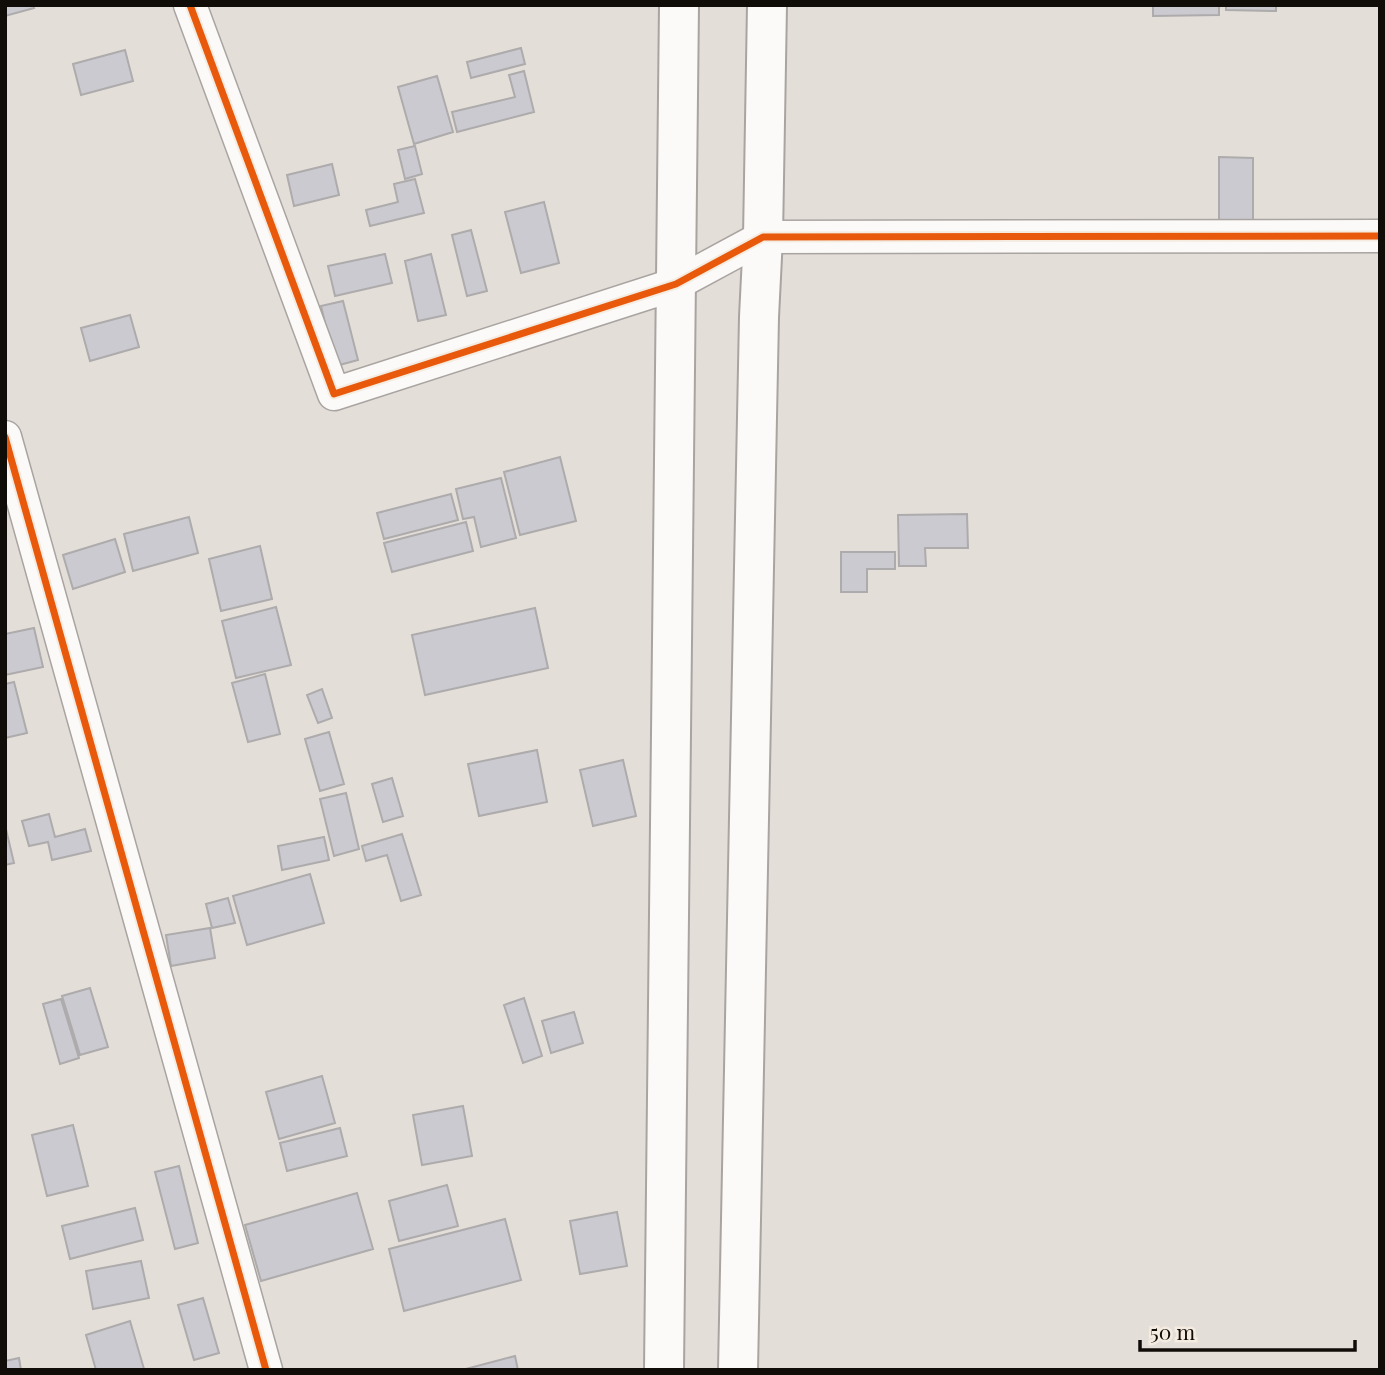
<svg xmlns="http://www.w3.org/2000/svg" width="1385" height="1375" font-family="'Playfair Display',serif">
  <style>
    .building { fill: #cccad1; stroke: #adabab; stroke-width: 2 }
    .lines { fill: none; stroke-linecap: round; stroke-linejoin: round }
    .minor-casing { stroke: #a9a4a0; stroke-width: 35 }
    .primary-casing { stroke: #a9a4a0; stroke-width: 42 }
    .minor { stroke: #fbfaf9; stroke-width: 32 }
    .primary { stroke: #fbfaf9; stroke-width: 38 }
    .cycleway-casing { stroke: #f5ece1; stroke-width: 11 }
    .cycleway { stroke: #e8590c; stroke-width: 7 }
  </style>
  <rect width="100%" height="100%" fill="#e4ded9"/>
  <path class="building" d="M5,5H33L34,8L5,16Z
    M1153,5H1219V15L1153,16Z
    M1226,5H1276V11L1226,10Z
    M521,48L525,64L471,78L467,62Z
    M125,50L133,81L81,95L73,64Z
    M524,71L534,112L457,132L452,112L515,97L509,75Z
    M437,76L453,132L414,144L398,87Z
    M415,146L422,174L405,179L398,150Z
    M1219,157L1253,158V222L1219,221Z
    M332,164L339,195L294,206L287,175Z
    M415,179L424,213L370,226L366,210L398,202L394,184Z
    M544,202L559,263L521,273L505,212Z
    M471,230L487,291L467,296L452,235Z
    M385,254L392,283L335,296L328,266Z
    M431,254L446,315L418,321L405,261Z
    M343,301L358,360L328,368L332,352L321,306Z
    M130,315L139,347L90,361L81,328Z
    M560,457L576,521L520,535L504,472Z
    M501,478L516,538L481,547L474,517L463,519L456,489Z
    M451,494L458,520L384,539L377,513Z
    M967,514L968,548H925L926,566H899L898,515Z
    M189,517L198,553L133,571L124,534Z
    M466,522L473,551L392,572L384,543Z
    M115,539L125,572L73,589L63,555Z
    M260,546L272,599L221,611L209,559Z
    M841,552H895V569H867V592H841Z
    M276,607L291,665L236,678L222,621Z
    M535,608L548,668L425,695L412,635Z
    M34,628L43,667L5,675V634Z
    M265,674L280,734L248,742L232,683Z
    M14,682L27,733L5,738V684Z
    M322,689L332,718L318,723L307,695Z
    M329,732L344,784L320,791L305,739Z
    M537,750L547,802L479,816L468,764Z
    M623,760L636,816L593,826L580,770Z
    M392,778L403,816L383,822L372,784Z
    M346,793L359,849L334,856L320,799Z
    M49,814L55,837L85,829L91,851L52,860L48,842L29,846L22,821Z
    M5,825L14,863L5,865Z
    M402,834L421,895L401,901L387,855L366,861L362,846Z
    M324,837L329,860L282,870L278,846Z
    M310,874L324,923L247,945L233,896Z
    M228,898L235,923L212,928L206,904Z
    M210,928L215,958L171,966L166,935Z
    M90,988L108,1047L80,1055L62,996Z
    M524,998L542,1056L523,1063L504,1005Z
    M61,999L79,1058L60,1064L43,1004Z
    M574,1012L583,1043L551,1053L542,1021Z
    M322,1076L335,1123L279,1139L266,1092Z
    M463,1106L472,1156L422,1165L413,1115Z
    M73,1125L88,1186L47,1196L32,1135Z
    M340,1128L347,1156L287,1171L280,1143Z
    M179,1166L198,1243L175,1249L155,1172Z
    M447,1185L458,1226L399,1241L389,1201Z
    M357,1193L373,1249L261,1281L245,1225Z
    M135,1208L143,1240L70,1259L62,1226Z
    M617,1212L627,1266L580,1274L570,1221Z
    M505,1219L521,1280L404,1311L389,1249Z
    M141,1261L149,1298L93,1309L86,1271Z
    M203,1298L219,1353L194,1360L178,1305Z
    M130,1321L144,1369L96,1370L86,1335Z
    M515,1356L518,1370H462Z
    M19,1358L21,1370H5V1361Z"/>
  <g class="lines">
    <g class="minor-casing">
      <path id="minor" d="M190,5L334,394L676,284L763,237L1380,236
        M5,437L266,1370"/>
    </g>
    <g class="primary-casing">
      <path id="primary" d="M664,1370L679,5
        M738,1370L759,317L763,237L767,5"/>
    </g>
    <use href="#minor" class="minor"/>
    <use href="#primary" class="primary"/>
    <g class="cycleway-casing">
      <path id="cycleway" d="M190,5L334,394L676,284L763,237L1380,236
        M5,437L266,1370"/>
    </g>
    <use href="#cycleway" class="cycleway"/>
  </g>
  <rect width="1385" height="1375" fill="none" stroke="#100d09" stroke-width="14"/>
  <path d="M1140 1340v10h215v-10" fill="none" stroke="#100d09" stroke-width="3.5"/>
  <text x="1150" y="1340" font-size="21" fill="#100d09" stroke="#f5ece1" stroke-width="5" paint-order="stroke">50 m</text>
</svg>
